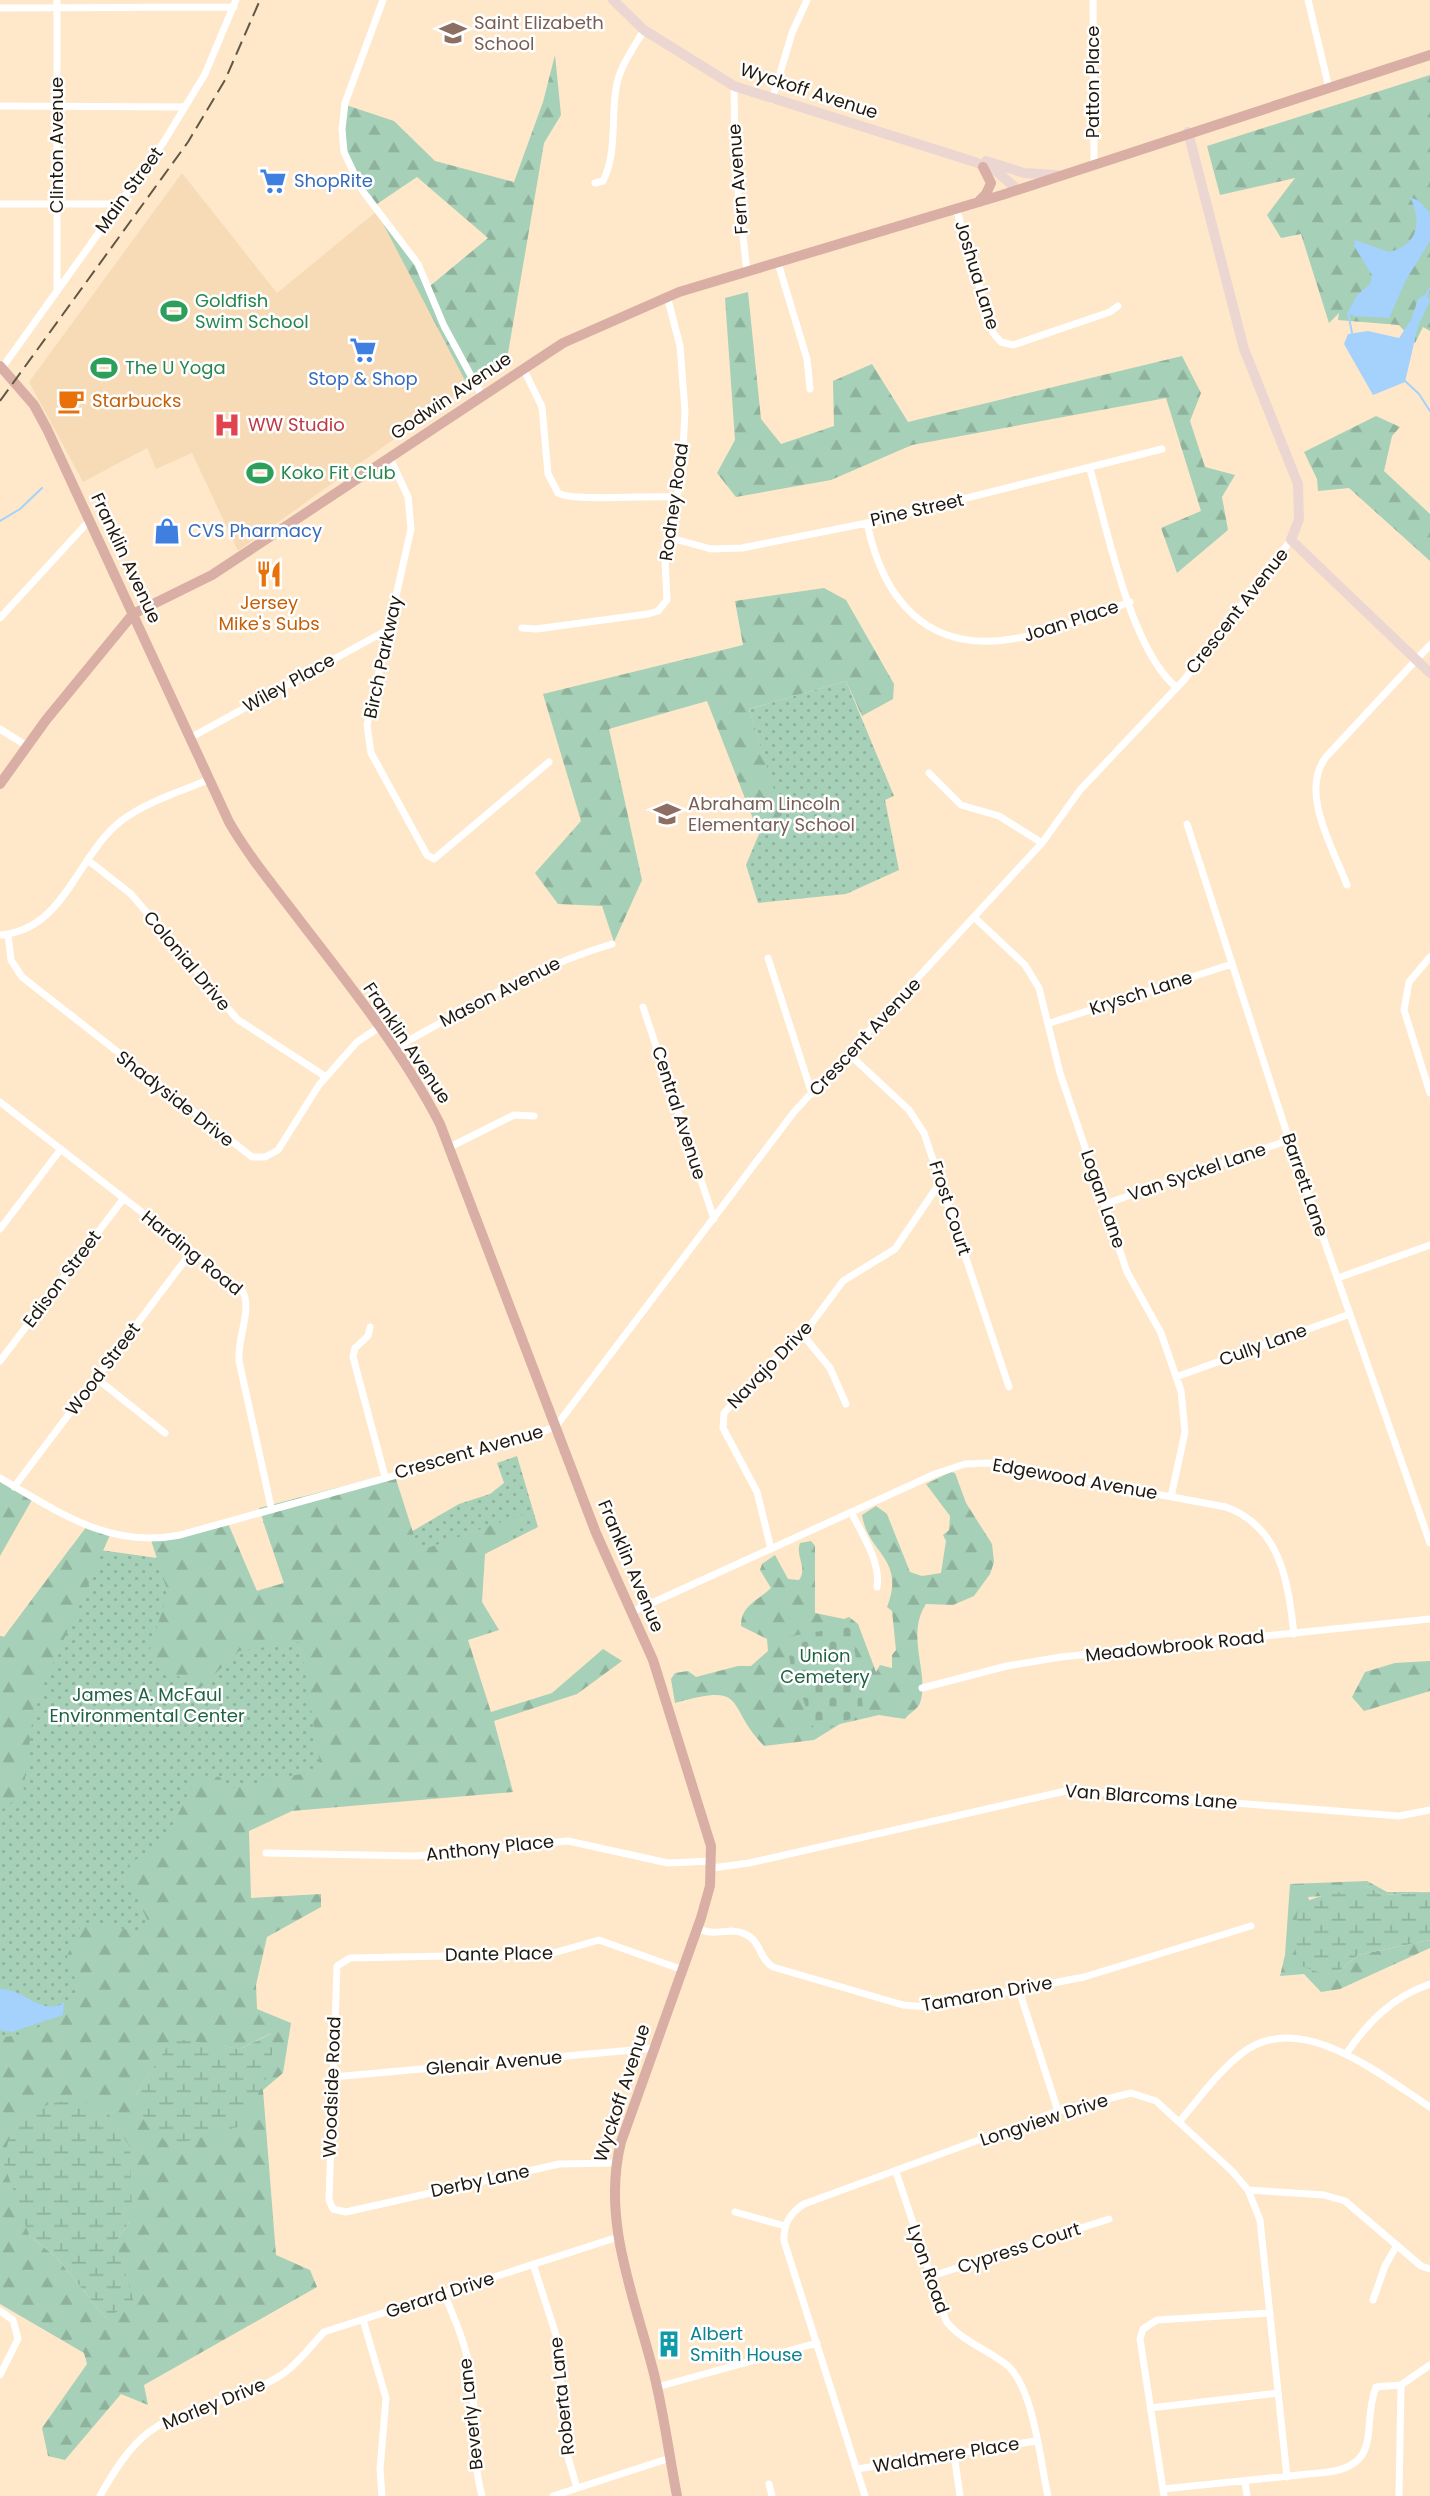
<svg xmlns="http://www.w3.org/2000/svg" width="1430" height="2496" font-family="Poppins,sans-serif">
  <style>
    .built { fill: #f6dbb6 }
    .green { fill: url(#green-dots) }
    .forest { fill: url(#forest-firs); fill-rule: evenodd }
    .wetland { fill: url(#wetland-marsh) }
    .cemetery { fill: url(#cemetery-stones) }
    .water { fill: #a5d1fd }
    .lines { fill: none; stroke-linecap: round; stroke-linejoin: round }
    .stream { stroke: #a5d1fd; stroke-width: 2 }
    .street { stroke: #fff; stroke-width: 7 }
    .secondary { stroke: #ecd6d2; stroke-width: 10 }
    .primary { stroke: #d9aea4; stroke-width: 10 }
    .rail { stroke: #625645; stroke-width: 2; stroke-dasharray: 14 7; stroke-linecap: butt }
    .labels { text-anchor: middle; stroke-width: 5; stroke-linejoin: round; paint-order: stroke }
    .education-label { font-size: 18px; fill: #785e54; stroke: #fff; text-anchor: start }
    .street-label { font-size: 18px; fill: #20180d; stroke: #fff }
    .shop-label { font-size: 18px; fill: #366cbe; stroke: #fff; text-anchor: start }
    .leisure-label { font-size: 18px; fill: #27864d; stroke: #fff; text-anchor: start }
    .food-label { font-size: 18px; fill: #c56008; stroke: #fff; text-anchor: start }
    .health-label { font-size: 18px; fill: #be3a42; stroke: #fff; text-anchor: start }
    .park-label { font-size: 18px; fill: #1f6242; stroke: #fff }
    .culture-label { font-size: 18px; fill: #0d838f; stroke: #fff; text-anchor: start }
  </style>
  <defs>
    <pattern id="green-dots" width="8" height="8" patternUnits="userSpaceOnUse" patternTransform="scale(1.75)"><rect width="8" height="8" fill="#a6d0b7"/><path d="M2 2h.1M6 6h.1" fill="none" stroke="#8fb29c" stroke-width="1.8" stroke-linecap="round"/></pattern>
    <pattern id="forest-firs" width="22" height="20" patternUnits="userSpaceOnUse" patternTransform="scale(1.75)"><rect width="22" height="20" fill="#a6d0b7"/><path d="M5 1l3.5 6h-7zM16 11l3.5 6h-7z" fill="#8fb29c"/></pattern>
    <pattern id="wetland-marsh" width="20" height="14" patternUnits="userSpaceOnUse" patternTransform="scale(1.75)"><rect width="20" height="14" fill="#a6d0b7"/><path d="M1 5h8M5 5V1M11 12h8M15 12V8" fill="none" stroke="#8fb29c"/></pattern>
    <pattern id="cemetery-stones" width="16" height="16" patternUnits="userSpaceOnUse" patternTransform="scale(1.75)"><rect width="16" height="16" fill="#a6d0b7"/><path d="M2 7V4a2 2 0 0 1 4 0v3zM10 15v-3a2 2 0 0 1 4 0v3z" fill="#8fb29c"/></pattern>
  </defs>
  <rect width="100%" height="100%" fill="#fee8c9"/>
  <path class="built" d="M182,173L277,293L377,211L419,278L468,386L238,551L192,453L156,469L147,448L83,482L29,382Z"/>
  <path class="green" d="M846,681L894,796L885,800L899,870L846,894L758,903L746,865L759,834L781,815L749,709Z
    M517,1456L538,1527L469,1562L483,1619L300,1794L239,1819L0,2286V1636L4,1637L72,1546L171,1560L257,1591L284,1583L263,1521L404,1536L459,1504L490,1494L504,1483L497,1463Z"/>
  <path class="forest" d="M555,55L561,115L544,143L507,359L468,386L378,214L430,286L488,238L417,177L374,206L344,147L346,105L394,121L435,161L514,182L543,102Z
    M1430,75V331L1423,327L1415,343L1399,325L1338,320L1339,313L1329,323L1301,234L1281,238L1267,215L1295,178L1220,195L1207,146Z
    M748,292L761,419L781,444L834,426L833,381L872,364L908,422L1182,356L1201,393L1190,421L1205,467L1235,475L1222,497L1228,530L1177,573L1161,528L1201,511L1166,398L912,445L831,480L736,497L717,473L735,440L725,298Z
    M1376,416L1400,427L1392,436L1384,471L1430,514V561L1349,488L1318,491L1317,479L1304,452Z
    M824,588L846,600L894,684L893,699L862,716L846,681L749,709L782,815L759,834L707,701L609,729L642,880L614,942L602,906L558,904L535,873L581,821L543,694L743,645L735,601Z
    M951,1472L955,1473L966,1503L992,1544L994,1562L990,1574L974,1596L953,1605L926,1604C905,1636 930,1673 920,1703C918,1709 909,1713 905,1719L879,1715L840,1724L814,1740L764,1746C724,1705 750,1682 675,1703L671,1679L675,1673L688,1671L696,1677L738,1666H751L768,1651L767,1639L741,1626C741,1605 758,1601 771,1588L760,1570L762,1564L775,1555L788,1579L799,1580C808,1568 795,1556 800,1543L811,1541L815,1546V1613L844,1619L849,1617L858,1624L876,1672L880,1665L892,1668V1655L896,1650L892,1611L887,1607C906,1558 868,1554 862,1515L876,1506L887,1514L910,1572L922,1576L941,1573L946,1541L943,1535L949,1530L950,1516L926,1484Z
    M394,1473L419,1551L523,1514V1527L485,1554L482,1602L499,1630L468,1640L491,1712L552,1693L603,1649L622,1661L577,1694L494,1721L513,1792L292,1811L249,1831L251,1898L321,1894V1907L267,1937L256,1985L257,2009L291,2023L283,2073L263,2090L276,2255L310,2270L317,2287L144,2385L148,2405L121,2394L65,2460L48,2456L42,2428L87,2364L84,2353L0,2304V2037C31,2037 61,2017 80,1994L67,1956L82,1923L138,1931L149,1923L126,1876L128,1865L165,1840L198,1775L220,1777L226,1789L321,1770L300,1642L239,1651L198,1690L148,1655L168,1593L151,1540L227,1521L257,1591L284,1583L259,1508ZM271,2033L170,2146L136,2094L173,2039L240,2049ZM132,2218L116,2242L106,2318L57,2258L29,2235Z
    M0,1478L33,1498L0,1556Z
    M87,1526L110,1535L34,1707L23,1794L0,1811V1636L4,1637Z
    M1430,1661V1691L1364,1711L1352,1697L1365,1672L1395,1663Z
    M1367,1881L1387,1892H1430L1384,1895L1366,1886L1340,1895L1308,1897L1338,1972L1358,1955L1430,1940V1948L1340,1989L1321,1992L1304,1974L1280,1976L1285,1955L1290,1884Z"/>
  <path class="wetland" d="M1366,1886L1384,1895L1430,1892V1940L1358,1955L1338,1972L1323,1974L1299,1965L1294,1944L1298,1907C1313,1894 1345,1893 1366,1886Z
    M272,2033V2068L241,2126L170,2146L144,2118L136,2094L173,2038L240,2049Z
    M78,2100L106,2110L130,2147L132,2218L116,2242L134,2302L106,2318L57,2258L29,2235L3,2161L12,2128L50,2103Z"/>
  <path class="cemetery" d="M851,1626L864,1713L816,1734L791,1667L786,1637Z"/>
  <path class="water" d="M1410,197L1419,201L1430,213V241L1406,280L1389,318L1354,316L1348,312L1357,295L1370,284L1372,275L1354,246L1355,240L1389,252C1419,245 1422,221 1410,197Z
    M1427,294L1430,301L1418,326L1405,382L1373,395L1344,344L1348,334L1368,331L1399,338L1411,320L1418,299Z
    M0,1989C24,1988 40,2016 64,2003L63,2015L12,2032L0,2030Z"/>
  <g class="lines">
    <path class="stream" d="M1426,296L1430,288
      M1348,312L1352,333
      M1404,380L1419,394L1430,411
      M0,521L20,509L42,488"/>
    <path class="street" d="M383,0L345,103L342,129L344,152L362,190L418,264L444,326L482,396
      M1093,0L1094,164
      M1308,0L1329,88
      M0,8L234,7
      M734,86L735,164L747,272
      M772,100L792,33L807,0
      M0,106L184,107
      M595,183L603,181C617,154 611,119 616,89C619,67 633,49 644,30
      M0,204H118
      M956,208L993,333L1001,342L1013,345L1110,312L1118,306
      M778,263L807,359L810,389
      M57,290V0
      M2,368L163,143L205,74L236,0
      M523,368L542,407L548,474L558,493C573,502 652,495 677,497
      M390,458L408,497L411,529L367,725L371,753L427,855L434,859L549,762
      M1090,469C1107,528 1130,648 1176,687
      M867,523C883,599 926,653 1012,639C1052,633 1092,615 1130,602
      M671,538L711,549L742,548L867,523L1162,449
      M0,618L89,521
      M522,628L536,629L648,614L658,611L667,600L665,560L682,469L685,411L680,346L667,296
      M0,729L27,746
      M190,738L389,629
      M929,773L961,805L999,816L1042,843
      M1187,824L1289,1140L1430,1543
      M89,861L131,894L237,1019L326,1077
      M1347,885C1333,848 1299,792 1326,757L1430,645
      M975,918L1025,965L1039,988L1060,1073L1127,1272L1161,1333L1181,1391L1185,1432L1171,1497
      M8,934L11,960L22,977L252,1157H265L278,1150L319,1085L357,1042L378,1028
      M0,935C65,930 77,855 121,821C146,802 179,792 208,780
      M1430,957L1409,982L1404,1010L1430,1093
      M768,958L812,1094
      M643,1007L714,1219
      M1050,1023L1232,964
      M393,1049C465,1010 534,967 612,944
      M849,1054L909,1110L924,1133L1009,1387
      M0,1102L242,1290C253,1308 237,1338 239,1361L271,1507
      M450,1147L514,1115L534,1116
      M1105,1204L1289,1140
      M0,1229L61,1149
      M1338,1278L1430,1245
      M370,1327L368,1336L355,1348L353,1357L385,1477
      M803,1335L830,1368L846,1404
      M0,1361L124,1198
      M1176,1377L1350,1314
      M96,1378L165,1433
      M0,1478C58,1512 110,1549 180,1535L523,1440L556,1426L794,1112L1042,843L1080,790L1184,680L1291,540
      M14,1487L192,1251
      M851,1512C862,1534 881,1562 877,1587
      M771,1549L757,1492L723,1428L724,1413L766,1367L803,1335L843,1281L895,1249L941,1181
      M632,1612L935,1474L965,1464L989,1463L1226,1507C1281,1527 1288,1582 1294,1634
      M922,1688L1007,1666L1061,1657L1430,1619
      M266,1853L416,1856L568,1841L668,1863L712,1861
      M712,1868L749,1863L1070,1790L1399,1816L1430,1810
      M697,1928C714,1938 729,1926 745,1934C761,1941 759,1959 773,1967L903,2005L928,2007L1084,1977L1251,1926
      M1019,1990L1058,2111
      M1346,2054C1368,2022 1392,1997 1430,1984
      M333,2077L655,2048
      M1179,2122C1198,2100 1217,2073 1241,2054C1299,2007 1380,2075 1430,2107
      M615,2163L559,2164L346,2212L333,2209L329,2200L337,1966L350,1958L550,1954L599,1940L683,1970
      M896,2172L946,2321C962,2342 988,2349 1008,2366C1034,2390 1040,2461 1048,2496
      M1248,2190L1324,2195L1345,2201L1421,2266L1430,2269
      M735,2212L785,2226
      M533,2264L557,2338L565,2447L577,2488
      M929,2277L1109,2219
      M444,2293C455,2320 467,2347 471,2376C477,2417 471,2456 482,2496
      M1373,2300L1385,2266L1397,2245
      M0,2311L13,2320L18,2339L0,2375
      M363,2320L386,2398L380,2469L382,2496
      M657,2387L817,2343
      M1150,2408L1278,2393
      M954,2454L960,2496
      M857,2469L1036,2441
      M1245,2481L1247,2496
      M769,2484L772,2496
      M1163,2489L1328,2472C1384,2464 1361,2425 1376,2387L1401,2385L1430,2365
      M100,2496C113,2473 128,2448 149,2432C186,2404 238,2402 278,2377C296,2366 309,2348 324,2332L618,2237
      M553,2496L670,2458
      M865,2496L784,2241C783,2224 790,2213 804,2204L1058,2111L1131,2093L1156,2101L1232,2171L1248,2190L1260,2220L1287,2477
      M1164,2496L1140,2339L1143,2329L1157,2320L1270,2313
      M1399,2496L1401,2385"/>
    <path class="secondary" d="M613,0L644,30L734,86L975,162L996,171L1017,189
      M1188,132L1244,349L1298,484L1299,519L1291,540L1430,673
      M986,161L1024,173L1057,175"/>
    <path class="primary" d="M980,200L986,194L991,183L983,167
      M0,366L34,405L47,429L229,822C251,860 278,891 304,926C352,988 404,1054 440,1124L596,1533L653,1660L711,1846L710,1886L701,1918L621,2142C601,2221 635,2298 654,2374C664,2414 669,2455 677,2496
      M0,784L46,720L133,614L212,575L563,343L679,292L1002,195L1430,55"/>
    <path class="rail" d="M0,401L188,142L225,80L260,0"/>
  </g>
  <defs>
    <g id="school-bare" transform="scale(2.1)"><path d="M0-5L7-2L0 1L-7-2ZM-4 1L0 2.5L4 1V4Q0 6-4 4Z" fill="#8d6e63" stroke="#fff" stroke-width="2.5" paint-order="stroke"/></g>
    <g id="supermarket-bare" transform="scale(2.1)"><path d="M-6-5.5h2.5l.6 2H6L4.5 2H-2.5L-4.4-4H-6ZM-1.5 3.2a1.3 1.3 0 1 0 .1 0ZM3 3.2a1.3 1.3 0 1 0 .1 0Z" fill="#3f7fe0" stroke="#fff" stroke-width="2.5" paint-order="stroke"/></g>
    <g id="stadium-bare" transform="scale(2.1)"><path d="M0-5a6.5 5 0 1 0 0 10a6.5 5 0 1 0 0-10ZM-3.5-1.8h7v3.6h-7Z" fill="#2e9e5b" stroke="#fff" stroke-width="2.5" paint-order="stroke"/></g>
    <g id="cafe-bare" transform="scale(2.1)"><path d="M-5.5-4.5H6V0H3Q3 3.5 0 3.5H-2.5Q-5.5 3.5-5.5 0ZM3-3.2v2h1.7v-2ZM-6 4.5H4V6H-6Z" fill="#e8710a" stroke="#fff" stroke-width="2.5" paint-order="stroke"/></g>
    <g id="hospital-bare" transform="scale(2.1)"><path d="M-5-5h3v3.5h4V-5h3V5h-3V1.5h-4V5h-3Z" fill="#e0444e" stroke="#fff" stroke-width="2.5" paint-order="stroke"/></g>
    <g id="shop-bare" transform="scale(2.1)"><path d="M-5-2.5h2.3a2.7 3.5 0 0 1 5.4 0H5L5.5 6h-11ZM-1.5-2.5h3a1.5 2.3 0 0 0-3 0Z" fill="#3f7fe0" stroke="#fff" stroke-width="2.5" paint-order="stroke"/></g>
    <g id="restaurant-bare" transform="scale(2.1)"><path d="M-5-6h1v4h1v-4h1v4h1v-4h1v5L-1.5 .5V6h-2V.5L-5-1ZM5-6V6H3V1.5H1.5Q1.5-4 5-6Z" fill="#e8710a" stroke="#fff" stroke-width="2.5" paint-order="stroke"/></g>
    <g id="building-bare" transform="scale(2.1)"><path d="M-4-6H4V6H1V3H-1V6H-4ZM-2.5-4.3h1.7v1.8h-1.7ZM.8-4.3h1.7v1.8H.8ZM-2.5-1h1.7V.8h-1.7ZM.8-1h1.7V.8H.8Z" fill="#0f9aa8" stroke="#fff" stroke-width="2.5" paint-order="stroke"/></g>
  </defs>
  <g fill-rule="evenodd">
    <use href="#school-bare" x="453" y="33"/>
    <use href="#supermarket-bare" x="273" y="181"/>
    <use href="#stadium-bare" x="174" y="311"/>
    <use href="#supermarket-bare" x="363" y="350"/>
    <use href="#stadium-bare" x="104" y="368"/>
    <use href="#cafe-bare" x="71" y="401"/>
    <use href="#hospital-bare" x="227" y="425"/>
    <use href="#stadium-bare" x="260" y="473"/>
    <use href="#shop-bare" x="167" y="531"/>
    <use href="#restaurant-bare" x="269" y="574"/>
    <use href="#school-bare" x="667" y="814"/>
    <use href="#building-bare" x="669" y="2344"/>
  </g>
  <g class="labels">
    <g class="education-label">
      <text x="474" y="29">Saint Elizabeth<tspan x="474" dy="21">School</tspan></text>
      <text x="688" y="810">Abraham Lincoln<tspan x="688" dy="21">Elementary School</tspan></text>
    </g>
    <g class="street-label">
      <text transform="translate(1093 82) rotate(-90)" y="6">Patton Place</text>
      <text transform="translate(809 91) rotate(18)" y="6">Wyckoff Avenue</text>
      <text transform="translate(57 145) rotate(-90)" y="6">Clinton Avenue</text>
      <text transform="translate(738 179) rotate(-94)" y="6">Fern Avenue</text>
      <text transform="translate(129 190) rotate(-54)" y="6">Main Street</text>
      <text transform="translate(977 275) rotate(73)" y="6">Joshua Lane</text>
      <text transform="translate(451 396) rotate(-34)" y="6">Godwin Avenue</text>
      <text transform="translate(674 502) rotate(-82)" y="6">Rodney Road</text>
      <text transform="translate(917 510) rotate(-13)" y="6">Pine Street</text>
      <text transform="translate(126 558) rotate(65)" y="6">Franklin Avenue</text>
      <text transform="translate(1237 611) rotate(-52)" y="6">Crescent Avenue</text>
      <text transform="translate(1071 621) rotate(-18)" y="6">Joan Place</text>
      <text transform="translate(383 657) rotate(-78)" y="6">Birch Parkway</text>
      <text transform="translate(289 683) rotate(-29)" y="6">Wiley Place</text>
      <text transform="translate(187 961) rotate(50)" y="6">Colonial Drive</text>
      <text transform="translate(500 992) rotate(-27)" y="6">Mason Avenue</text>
      <text transform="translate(1141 993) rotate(-18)" y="6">Krysch Lane</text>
      <text transform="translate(865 1037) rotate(-47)" y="6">Crescent Avenue</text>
      <text transform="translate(407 1043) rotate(56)" y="6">Franklin Avenue</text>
      <text transform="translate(175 1099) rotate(38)" y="6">Shadyside Drive</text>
      <text transform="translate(679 1113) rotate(72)" y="6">Central Avenue</text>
      <text transform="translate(1197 1172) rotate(-19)" y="6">Van Syckel Lane</text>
      <text transform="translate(1305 1185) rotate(71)" y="6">Barrett Lane</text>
      <text transform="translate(1103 1199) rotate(71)" y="6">Logan Lane</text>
      <text transform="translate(950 1208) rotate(72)" y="6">Frost Court</text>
      <text transform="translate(192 1253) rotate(39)" y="6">Harding Road</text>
      <text transform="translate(62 1279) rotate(-53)" y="6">Edison Street</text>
      <text transform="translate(1263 1345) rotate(-20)" y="6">Cully Lane</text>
      <text transform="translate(770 1365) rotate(-46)" y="6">Navajo Drive</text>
      <text transform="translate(103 1369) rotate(-53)" y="6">Wood Street</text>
      <text transform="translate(469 1452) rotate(-16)" y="6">Crescent Avenue</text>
      <text transform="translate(1075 1479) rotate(10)" y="6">Edgewood Avenue</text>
      <text transform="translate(631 1566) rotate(67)" y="6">Franklin Avenue</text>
      <text transform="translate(1175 1646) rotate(-6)" y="6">Meadowbrook Road</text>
      <text transform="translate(1151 1797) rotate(4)" y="6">Van Blarcoms Lane</text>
      <text transform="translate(490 1848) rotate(-6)" y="6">Anthony Place</text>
      <text transform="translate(499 1954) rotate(-1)" y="6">Dante Place</text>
      <text transform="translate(987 1994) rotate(-10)" y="6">Tamaron Drive</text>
      <text transform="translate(494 2063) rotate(-5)" y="6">Glenair Avenue</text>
      <text transform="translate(332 2087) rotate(-88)" y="6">Woodside Road</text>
      <text transform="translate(622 2093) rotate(-72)" y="6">Wyckoff Avenue</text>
      <text transform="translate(1044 2120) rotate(-18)" y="6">Longview Drive</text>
      <text transform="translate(480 2181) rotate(-12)" y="6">Derby Lane</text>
      <text transform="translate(1019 2248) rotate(-18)" y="6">Cypress Court</text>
      <text transform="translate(928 2269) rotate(71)" y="6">Lyon Road</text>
      <text transform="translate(440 2295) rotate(-18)" y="6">Gerard Drive</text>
      <text transform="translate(562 2396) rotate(-96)" y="6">Roberta Lane</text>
      <text transform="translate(214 2404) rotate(-22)" y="6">Morley Drive</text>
      <text transform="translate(471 2414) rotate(-96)" y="6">Beverly Lane</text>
      <text transform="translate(946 2455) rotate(-9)" y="6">Waldmere Place</text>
    </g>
    <g class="shop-label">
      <text x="294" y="187">ShopRite</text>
      <text x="363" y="385" text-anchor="middle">Stop &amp; Shop</text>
      <text x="188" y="537">CVS Pharmacy</text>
    </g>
    <g class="leisure-label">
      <text x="195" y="307">Goldfish<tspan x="195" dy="21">Swim School</tspan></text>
      <text x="125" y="374">The U Yoga</text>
      <text x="281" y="479">Koko Fit Club</text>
    </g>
    <g class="food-label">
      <text x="92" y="407">Starbucks</text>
      <text x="269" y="609" text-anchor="middle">Jersey<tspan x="269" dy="21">Mike's Subs</tspan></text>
    </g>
    <g class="health-label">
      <text x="248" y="431">WW Studio</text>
    </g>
    <g class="park-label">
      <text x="825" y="1662">Union<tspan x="825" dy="21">Cemetery</tspan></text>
      <text x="147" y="1701">James A. McFaul<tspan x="147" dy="21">Environmental Center</tspan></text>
    </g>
    <g class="culture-label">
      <text x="690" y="2340">Albert<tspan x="690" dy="21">Smith House</tspan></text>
    </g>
  </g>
</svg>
